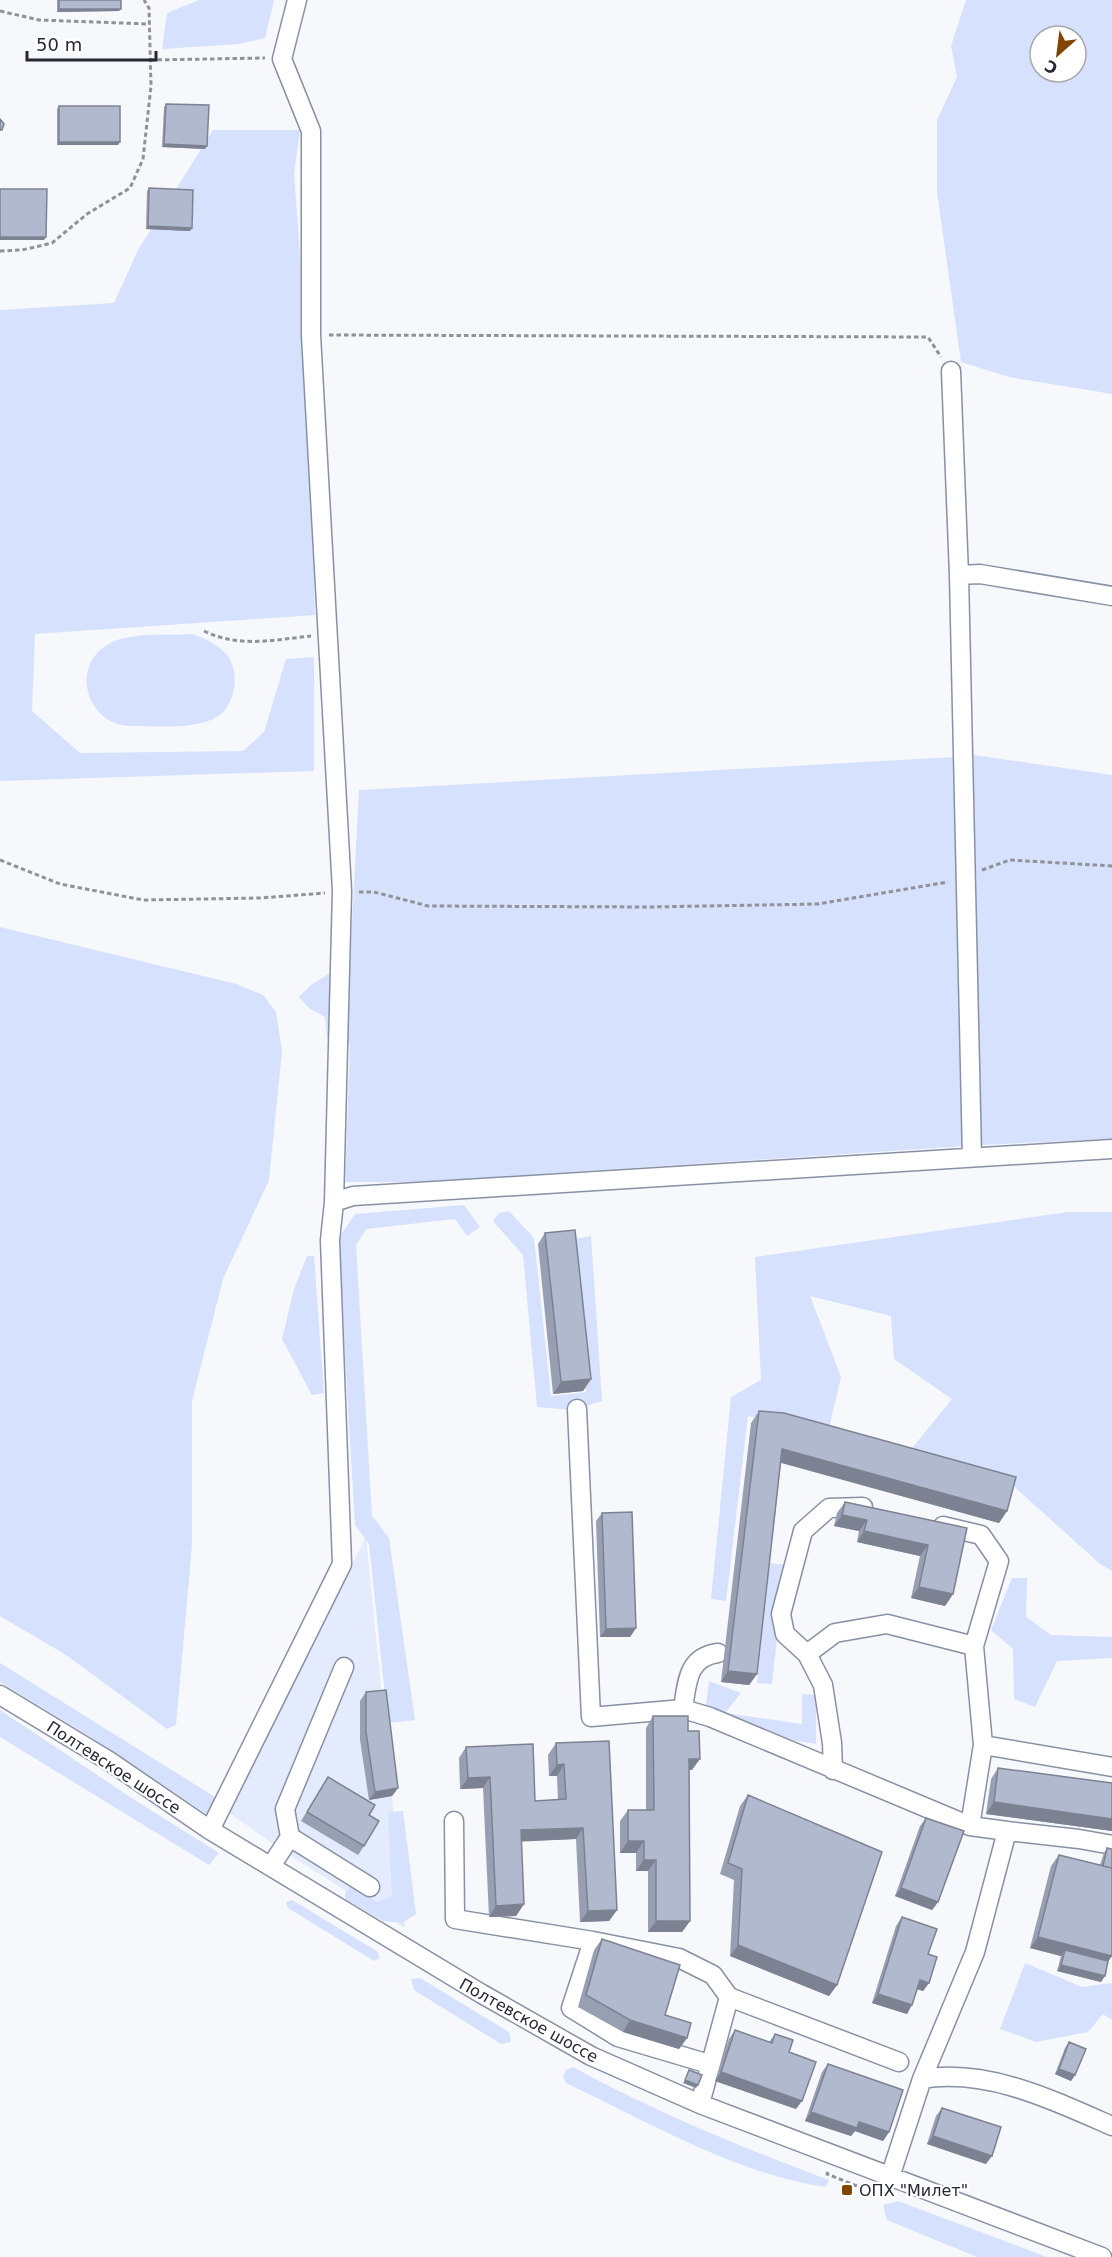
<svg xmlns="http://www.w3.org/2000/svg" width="1112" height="2257" font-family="'DejaVu Sans',sans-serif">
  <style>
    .built { fill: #e4ebfd }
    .green { fill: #d6e1fe; fill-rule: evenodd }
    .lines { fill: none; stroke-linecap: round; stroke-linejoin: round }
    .minor-casing { stroke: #8890a4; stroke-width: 21 }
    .path { stroke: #8f9298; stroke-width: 3; stroke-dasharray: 4.5 3; stroke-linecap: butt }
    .minor { stroke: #fff; stroke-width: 18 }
    .wall { fill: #989fb2 }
    .shaded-wall { fill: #7c8291 }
    .building { fill: #b1b9cf; stroke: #7c8291; stroke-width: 1.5 }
    .poi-dot { fill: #824500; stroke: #fff; stroke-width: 2 }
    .labels { text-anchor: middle; stroke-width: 4.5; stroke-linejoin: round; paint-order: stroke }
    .street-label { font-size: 16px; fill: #252831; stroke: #fff }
    .poi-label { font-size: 16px; fill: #252831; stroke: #fff; text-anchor: start }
  </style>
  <rect width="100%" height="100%" fill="#f6f8fc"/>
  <path class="built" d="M366,1537L405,1928L283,1851L228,1812Z"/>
  <path class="green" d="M199,0H274L265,38L239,44L162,49L167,13Z
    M966,0H1112V394L1009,377L961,362L937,192V120L957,77L951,46ZM1040,36H1076V72H1040Z
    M213,130H300L294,173L306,336L315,615L35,634L32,711L80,753L243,751L264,732L286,659L314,657V771L0,781V310L114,303L138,250Z
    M192,634C205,638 218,645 227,655C241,672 235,706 217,717C195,730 156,726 131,726C88,726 69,668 107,645C129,631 167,636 192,634Z
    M974,755L1112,775V1139L980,1145L973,954Z
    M954,757L966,1146L421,1182H345L350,1044L340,1045L327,1038L325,1017L310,1009L299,997L311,985L330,973L349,978L359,790Z
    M0,927L236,984L263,995L276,1012L282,1051L269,1180L223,1279L192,1401V1545L176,1725L167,1729L66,1655L0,1616Z
    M464,1205L480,1227L467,1236L455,1219L366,1229L356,1245L372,1516L389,1538L415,1720L388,1723L369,1544L355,1525L338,1239L355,1214Z
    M509,1211L534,1238L551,1396L586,1392L569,1240L591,1236L602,1401L573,1410L537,1407L523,1255L493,1221L499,1213Z
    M1068,1212H1112V1571L1100,1564L1007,1480L909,1452L952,1399L894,1359L891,1316L810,1296L841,1377L828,1432L748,1416L726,1601L711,1599L731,1397L761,1380L755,1257Z
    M307,1256H314L324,1393L312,1395L282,1339L294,1289Z
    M770,1563L785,1565L772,1684L757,1683Z
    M1012,1578H1027L1026,1617L1051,1635L1112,1637V1658L1057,1661L1035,1707L1014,1699L1013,1649L991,1630Z
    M0,1663L215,1797L208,1815L89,1736L0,1682Z
    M709,1681L741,1693L725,1713L802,1724V1694L816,1695V1744L755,1734L705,1713Z
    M0,1710L133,1799L219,1853L209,1865L0,1737Z
    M403,1811L416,1914L402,1923L383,1921L345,1899V1892L353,1887L377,1902L392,1896L388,1812Z
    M292,1900L378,1952L380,1958L374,1961L288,1908L286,1902Z
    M1025,1963L1082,1987L1110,1983L1112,1985V2020L1103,2014L1088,2032L1036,2042L1000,2029Z
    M420,1978L509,2032L511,2042L501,2044L414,1990L411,1979Z
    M573,2067C655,2112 741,2147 829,2180L826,2187C741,2176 644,2120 566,2083L563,2077L566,2070Z
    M898,2201L1047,2257H977L887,2220L883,2205Z"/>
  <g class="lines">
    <g class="minor-casing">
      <path id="minor" d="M951,371L959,575L972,1157
        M959,575L980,574L1112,596
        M334,1202L353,1196L1112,1149
        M577,1409L591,1717L683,1709L710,1717L970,1826L1007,1831L975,1952L922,2079
        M943,1526L981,1535L999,1561L974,1646L983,1745
        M807,1654L835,1633L887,1624L974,1646
        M0,1695L109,1761L210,1830L482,1994L591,2056L700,2104L1102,2257
        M683,1709C687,1683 687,1657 718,1653
        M833,1770L832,1743L823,1685L807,1654L785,1634L781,1614L803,1531L829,1508L863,1507
        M454,1821L455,1919L593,1941L679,1958L713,1975L729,1997
        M970,1826L983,1745L1112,1767
        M210,1830L342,1564L330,1240L334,1202L342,891L311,335V131L282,59L297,0
        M1007,1831L1079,1839L1112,1845
        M290,1837L370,1887
        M271,1866L290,1837L285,1809L344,1667
        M593,1941L571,2008L618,2037L709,2064
        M700,2104L729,1997L899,2062
        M890,2177L922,2079C987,2068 1053,2100 1112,2126"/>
    </g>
    <path class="path" d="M0,11L39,20L149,24
      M150,60L265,58
      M0,251L22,250L52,243L87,214L130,188L143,159L151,86L149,8L144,0
      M329,335L928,337L941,357
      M204,631C239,648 273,640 311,636
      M0,860L60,884L143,900L260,898L325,893
      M982,870L1010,860L1112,866
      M359,892H374L428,906L648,907L818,904L948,882
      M828,2172L827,2174L862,2188"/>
    <use href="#minor" class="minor"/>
  </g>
  <path class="wall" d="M57,0H121L119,11L57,12Z
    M166,104L205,149L162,147L164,107Z
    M59,106L118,145H57V109Z
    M149,188L192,228L190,231L146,229L147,191Z
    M545,1233L591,1379L583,1391L553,1394L538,1244Z
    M759,1411L1007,1511L999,1523L781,1462L757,1674L749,1685L721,1682L751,1423Z
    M845,1502L967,1528L953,1594L945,1606L911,1598L920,1556L857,1542L859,1531L834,1526L837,1513Z
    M602,1513L636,1628L630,1637H600L596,1521Z
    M366,1692L398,1788L392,1796L369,1800L360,1740V1701Z
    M653,1716L688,1731L692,1770H689L690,1921L682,1932H648V1871H636V1853H620V1821L628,1810H646V1728Z
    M609,1741L617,1910L609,1921L580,1922L576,1839L521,1841L524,1904L516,1916L489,1917L483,1788L460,1789L459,1758L466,1747L535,1801L558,1800L557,1776H549L548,1755L556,1743Z
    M998,1768L1112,1783V1831L986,1814L991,1779Z
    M328,1777L364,1846L358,1855L301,1821Z
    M748,1795L837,1985L829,1996L730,1956L734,1880L720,1874L740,1806Z
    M926,1818L938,1902L932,1910L895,1896L920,1826Z
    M1107,1848L1112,1956L1108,1961L1101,1982L1057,1971L1061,1956L1030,1948L1051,1866L1059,1855L1100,1865L1104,1853Z
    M902,1917L928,1954L929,1983L923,1991L917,1989L907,2014L872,2003L896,1926Z
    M602,1939L665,2015L687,2038L679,2049L623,2032L578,2007L594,1950Z
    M735,2030L769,2042L775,2034L789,2052L796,2109L715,2081L729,2039Z
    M1069,2042L1075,2075L1071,2081L1055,2074L1065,2048Z
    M828,2064L889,2132L883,2141L855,2131L851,2136L805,2121L822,2072Z
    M942,2108L986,2164L927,2144L936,2116Z"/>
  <path class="shaded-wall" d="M59,9H121L119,11L57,12Z
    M59,142H120L118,145H57Z
    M164,144L207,146L205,149L162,147Z
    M148,226L192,228L190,231L146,229Z
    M0,237H46L44,240H0Z
    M591,1379L583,1391L553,1394L561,1382Z
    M782,1449L1007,1511L999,1523L774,1461Z
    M842,1515L867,1520L859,1531L834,1526Z
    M864,1531L928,1545L920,1556L857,1542Z
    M919,1587L953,1594L945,1606L911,1598Z
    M636,1628L630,1637H600L606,1629Z
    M728,1671L757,1674L749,1685L721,1682Z
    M689,1759H700L692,1770H681Z
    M564,1764L557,1776H549L557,1765Z
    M490,1777L483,1788L460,1789L468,1778Z
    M398,1788L392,1796L369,1800L375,1792Z
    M994,1802L1112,1819V1831L986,1814Z
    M583,1828L576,1839L513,1842L521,1830Z
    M628,1841H644L636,1853H620Z
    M644,1860H656L648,1871H636Z
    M901,1888L938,1902L932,1910L895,1896Z
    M524,1904L516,1916L489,1917L496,1906Z
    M617,1910L609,1921L580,1922L588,1911Z
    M656,1921H690L682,1932H648Z
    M1038,1937L1112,1956L1104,1967L1065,1950L1061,1956L1030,1948Z
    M738,1945L837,1985L829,1996L730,1956Z
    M1061,1965L1105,1976L1101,1982L1057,1971Z
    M920,1980L929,1983L923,1991L914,1988Z
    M878,1994L912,2005L907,2014L872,2003Z
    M630,2020L687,2038L679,2049L623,2032Z
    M1059,2069L1075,2075L1071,2081L1055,2074Z
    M721,2072L802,2101L796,2109L715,2081Z
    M685,2080L698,2085L696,2088L683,2083Z
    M811,2112L859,2122L889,2132L883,2141L855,2131L851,2136L805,2121Z
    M933,2136L992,2156L986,2164L927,2144Z"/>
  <path class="building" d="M59,0H121V9H59Z
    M166,104L209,105L207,146L164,144Z
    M59,106H120V142H59Z
    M0,119L4,124L2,130H0Z
    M149,188L193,190L192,228L148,226Z
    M0,189H47L46,237H0Z
    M575,1230L591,1379L561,1382L545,1233Z
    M759,1411L784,1413L1016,1477L1007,1511L782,1449L757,1674L728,1671Z
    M845,1502L967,1528L953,1594L919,1587L928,1545L864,1531L867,1520L842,1515Z
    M632,1512L636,1628L606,1629L602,1513Z
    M386,1690L398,1788L375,1792L366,1732V1692Z
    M653,1716H688V1731H699L700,1759H689L690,1921H656V1860H644V1841H628V1810H654Z
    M609,1741L617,1910L588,1911L583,1828L521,1830L524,1904L496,1906L490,1777L468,1778L466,1747L533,1744L535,1801L566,1799L564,1764L557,1765L556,1743Z
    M998,1768L1112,1783V1819L994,1802Z
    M328,1777L375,1805L369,1815L379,1821L364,1846L307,1812Z
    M748,1795L882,1852L837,1985L738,1945L742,1869L728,1863Z
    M926,1818L964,1831L938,1902L901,1888Z
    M1107,1848L1112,1849V1868L1103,1866Z
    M1059,1855L1112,1868V1956L1038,1937Z
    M902,1917L937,1929L928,1954L937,1957L929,1983L920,1980L912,2005L878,1994Z
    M602,1939L680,1965L665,2015L691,2023L687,2038L630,2020L586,1995Z
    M1065,1950L1108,1961L1105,1976L1061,1965Z
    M735,2030L772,2043L775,2034L793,2040L789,2052L816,2062L802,2101L721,2072Z
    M1069,2042L1086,2049L1075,2075L1059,2069Z
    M828,2064L903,2090L889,2132L859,2122L857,2128L811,2112Z
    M689,2070L702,2075L698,2085L685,2080Z
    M942,2108L1001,2127L992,2156L933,2136Z"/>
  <rect class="poi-dot" x="841" y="2184" width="12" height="12" rx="3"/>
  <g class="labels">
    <g class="street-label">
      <text transform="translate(114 1767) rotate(33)" y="6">Полтевское шоссе</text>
      <text transform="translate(529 2020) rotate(29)" y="6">Полтевское шоссе</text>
    </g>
    <g class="poi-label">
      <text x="859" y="2196">ОПХ "Милет"</text>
    </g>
  </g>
  <g transform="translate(1058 54) rotate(208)"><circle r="28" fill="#ffffff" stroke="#a8a9ad" stroke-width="1.5"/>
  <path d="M0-4.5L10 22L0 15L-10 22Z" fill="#824500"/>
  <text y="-9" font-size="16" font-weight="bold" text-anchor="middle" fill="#252831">С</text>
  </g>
  <path d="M27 51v9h129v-9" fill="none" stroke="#252831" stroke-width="3"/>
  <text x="36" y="51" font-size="18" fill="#252831" stroke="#ffffff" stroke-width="4.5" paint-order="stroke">50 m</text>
</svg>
